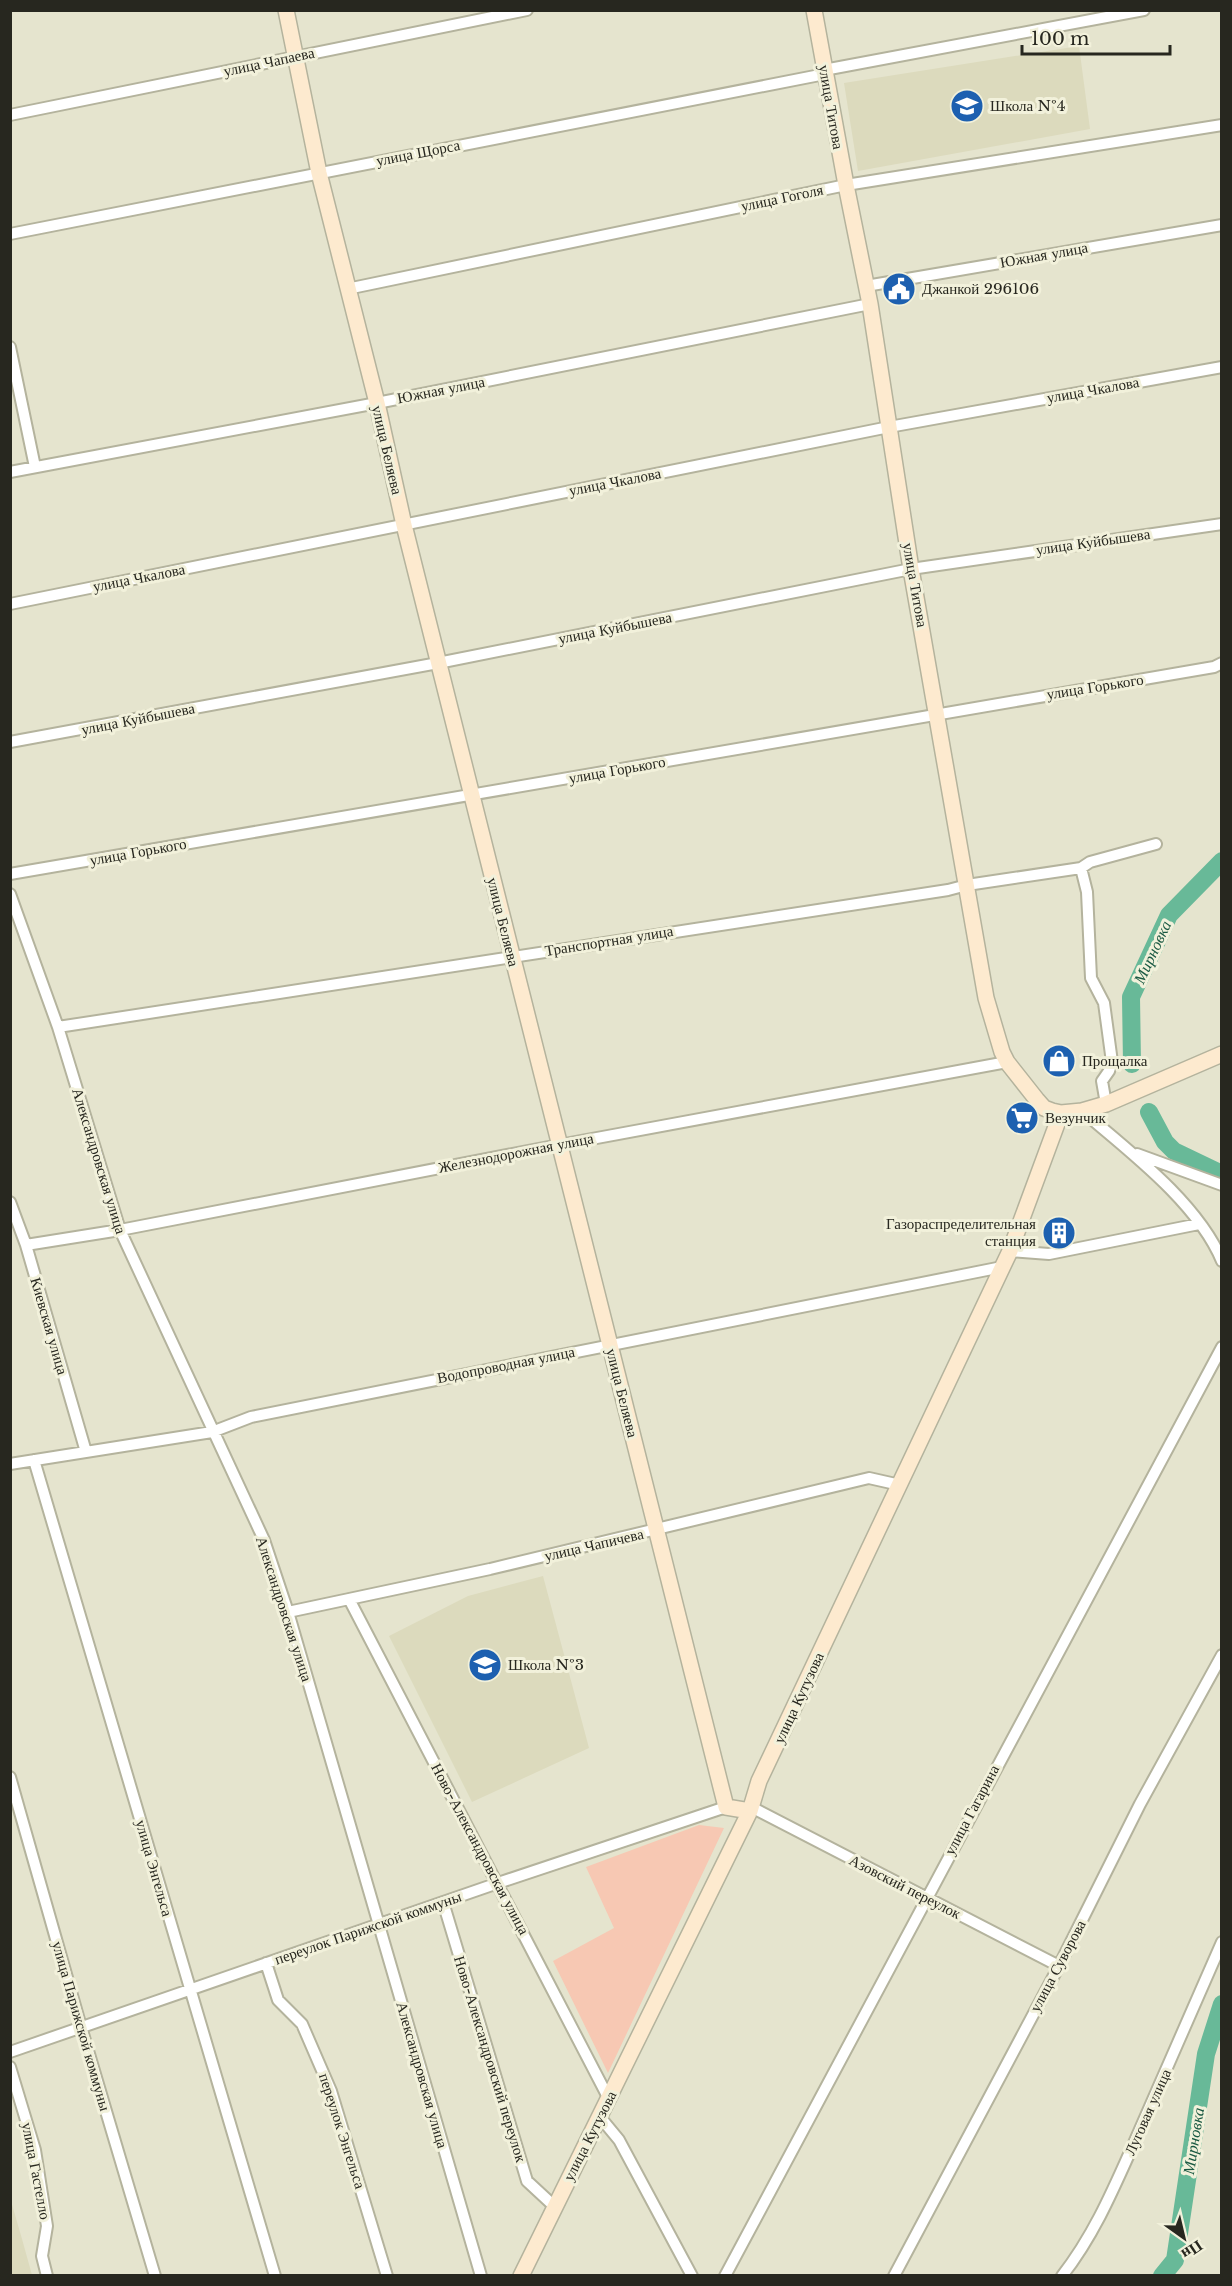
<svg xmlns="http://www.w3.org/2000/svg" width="1232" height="2286" font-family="'Libre Baskerville',serif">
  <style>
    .built { fill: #dcdabd }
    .green { fill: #f7c8b3 }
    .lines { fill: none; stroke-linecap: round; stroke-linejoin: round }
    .river { stroke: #68b998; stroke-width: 18 }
    .minor-casing { stroke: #b4b39d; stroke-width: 14 }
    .secondary-casing { stroke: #b4b39d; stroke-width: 18 }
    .minor { stroke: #fff; stroke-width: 10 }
    .secondary { stroke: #fdeacf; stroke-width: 15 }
    .labels { text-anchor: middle; stroke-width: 6; stroke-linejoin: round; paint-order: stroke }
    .street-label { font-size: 15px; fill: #27271f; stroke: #f2f1db }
    .poi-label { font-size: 15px; fill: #27271f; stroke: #f2f1db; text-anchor: start }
    .water-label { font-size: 16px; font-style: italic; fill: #1b5a43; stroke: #f2f1db }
  </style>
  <rect width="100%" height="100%" fill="#e5e4ce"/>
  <path class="built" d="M1079,46L1090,129L858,171L844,83Z
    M543,1576L589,1748L472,1802L389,1636L468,1596Z
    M11,2201L22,2239L32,2275H11Z"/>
  <path class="green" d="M699,1825L724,1828L608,2073L553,1961L614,1928L586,1867Z"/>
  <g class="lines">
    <path class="river" d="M1132,1064L1131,997L1169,915L1222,861
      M1149,1112L1165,1142L1174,1151L1222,1174
      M1162,2276L1175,2260L1206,2054L1222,2004"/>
    <g class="minor-casing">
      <path id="minor" d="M824,70L1144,10
        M10,115L527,10
        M10,234L825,74
        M866,286L1222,225
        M347,289L846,185L1222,125
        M10,347L35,467
        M10,472L377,403L870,304
        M10,604L889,427L1222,367
        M10,742L438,663L911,569L1222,524
        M1081,868L1087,892L1091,978L1104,1003L1112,1062L1109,1071L1102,1081L1106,1104
        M10,874L1214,667L1222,663
        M10,894L58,1027L120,1230L264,1540L288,1612L481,2276
        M58,1027L948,890L967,885L1081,868L1090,862L1156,844
        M1082,1111C1129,1151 1198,1203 1222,1261
        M1137,1154L1222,1185
        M10,1202L26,1245L86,1452
        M26,1245L120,1230L559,1145L1007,1062
        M1010,1251L1049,1254L1199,1224
        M34,1460L275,2276
        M10,1464L212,1432L251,1417L1002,1267
        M349,1599L609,2099
        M288,1612L490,1569L869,1478L900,1485
        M10,1777L81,2027L155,2276
        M751,1807L1059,1966
        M443,1902L527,2181L554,2206
        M266,1963L278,2000L302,2024L331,2091L387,2276
        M10,2052L498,1883L726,1807
        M10,2067L35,2150L47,2226L42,2256L47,2276
        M600,2117L619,2140L692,2276
        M725,2276L1222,1347
        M894,2276L1059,1966L1140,1804L1222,1655
        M1062,2276C1094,2235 1113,2190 1134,2143C1164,2076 1192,2009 1222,1942"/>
    </g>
    <g class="secondary-casing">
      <path id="secondary" d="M286,10L319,173L377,403L404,525L726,1807L750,1811
        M814,10L846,185L870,304L911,569L986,998L1002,1052L1007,1062L1037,1100L1044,1108L1052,1111L1061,1113L1082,1111L1106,1104L1222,1054
        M521,2276L750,1811L759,1781L1010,1251L1061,1113"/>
    </g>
    <use href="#minor" class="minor"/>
    <use href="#secondary" class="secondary"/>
  </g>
  <defs>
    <g id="school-disc" transform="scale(1.725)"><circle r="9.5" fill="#1d60b0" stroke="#f2f1db"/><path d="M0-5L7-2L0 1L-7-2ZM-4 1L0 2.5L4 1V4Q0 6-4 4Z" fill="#fff"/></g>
    <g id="civic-disc" transform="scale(1.725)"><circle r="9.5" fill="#1d60b0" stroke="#f2f1db"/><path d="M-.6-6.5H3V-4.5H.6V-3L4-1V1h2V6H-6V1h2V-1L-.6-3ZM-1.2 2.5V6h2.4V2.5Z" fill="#fff"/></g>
    <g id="shop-disc" transform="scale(1.725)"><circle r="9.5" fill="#1d60b0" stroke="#f2f1db"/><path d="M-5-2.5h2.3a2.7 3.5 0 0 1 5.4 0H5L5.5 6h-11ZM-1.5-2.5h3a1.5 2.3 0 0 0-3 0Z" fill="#fff"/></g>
    <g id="supermarket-disc" transform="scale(1.725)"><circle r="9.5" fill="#1d60b0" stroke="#f2f1db"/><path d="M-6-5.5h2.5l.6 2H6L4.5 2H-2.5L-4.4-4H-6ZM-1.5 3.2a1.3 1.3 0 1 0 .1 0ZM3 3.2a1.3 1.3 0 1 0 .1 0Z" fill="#fff"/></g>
    <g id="building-disc" transform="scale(1.725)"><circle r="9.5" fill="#1d60b0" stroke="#f2f1db"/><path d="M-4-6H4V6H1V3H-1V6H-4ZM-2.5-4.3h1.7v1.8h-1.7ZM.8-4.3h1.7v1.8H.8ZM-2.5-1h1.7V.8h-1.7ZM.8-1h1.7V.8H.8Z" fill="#fff"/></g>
  </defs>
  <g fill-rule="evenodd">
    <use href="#school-disc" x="967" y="106"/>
    <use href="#civic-disc" x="899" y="289"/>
    <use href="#shop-disc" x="1059" y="1061"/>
    <use href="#supermarket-disc" x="1022" y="1118"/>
    <use href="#building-disc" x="1059" y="1233"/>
    <use href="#school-disc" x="485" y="1665"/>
  </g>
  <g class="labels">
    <g class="street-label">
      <text transform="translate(269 62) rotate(-12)" y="5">улица Чапаева</text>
      <text transform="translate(831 107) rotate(80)" y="5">улица Титова</text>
      <text transform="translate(418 153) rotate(-11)" y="5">улица Щорса</text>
      <text transform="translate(782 198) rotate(-12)" y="5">улица Гоголя</text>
      <text transform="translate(1044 255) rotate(-10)" y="5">Южная улица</text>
      <text transform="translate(441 390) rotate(-11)" y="5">Южная улица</text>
      <text transform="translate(1093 390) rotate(-10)" y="5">улица Чкалова</text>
      <text transform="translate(387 450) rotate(77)" y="5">улица Беляева</text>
      <text transform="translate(615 482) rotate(-11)" y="5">улица Чкалова</text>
      <text transform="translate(1093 542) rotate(-8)" y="5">улица Куйбышева</text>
      <text transform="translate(139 578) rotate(-11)" y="5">улица Чкалова</text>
      <text transform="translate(915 585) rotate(80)" y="5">улица Титова</text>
      <text transform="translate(615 628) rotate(-11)" y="5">улица Куйбышева</text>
      <text transform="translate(1095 687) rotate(-9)" y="5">улица Горького</text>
      <text transform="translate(138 719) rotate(-11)" y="5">улица Куйбышева</text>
      <text transform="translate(617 770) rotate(-10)" y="5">улица Горького</text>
      <text transform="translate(138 852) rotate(-10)" y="5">улица Горького</text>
      <text transform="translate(503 922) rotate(76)" y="5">улица Беляева</text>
      <text transform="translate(609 941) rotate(-9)" y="5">Транспортная улица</text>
      <text transform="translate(516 1153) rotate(-11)" y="5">Железнодорожная улица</text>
      <text transform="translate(99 1161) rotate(73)" y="5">Александровская улица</text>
      <text transform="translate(49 1326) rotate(74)" y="5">Киевская улица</text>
      <text transform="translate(506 1365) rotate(-11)" y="5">Водопроводная улица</text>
      <text transform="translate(622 1393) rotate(76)" y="5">улица Беляева</text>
      <text transform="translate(594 1545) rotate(-13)" y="5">улица Чапичева</text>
      <text transform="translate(284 1609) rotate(72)" y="5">Александровская улица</text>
      <text transform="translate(799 1698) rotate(-65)" y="5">улица Кутузова</text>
      <text transform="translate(972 1810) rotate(-62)" y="5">улица Гагарина</text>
      <text transform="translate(480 1849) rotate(62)" y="5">Ново-Александровская улица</text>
      <text transform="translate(154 1868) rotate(74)" y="5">улица Энгельса</text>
      <text transform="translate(905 1887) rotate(27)" y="5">Азовский переулок</text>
      <text transform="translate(368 1928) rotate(-19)" y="5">переулок Парижской коммуны</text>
      <text transform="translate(1058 1966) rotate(-62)" y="5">улица Суворова</text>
      <text transform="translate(81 2026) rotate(74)" y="5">улица Парижской коммуны</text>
      <text transform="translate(490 2059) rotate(73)" y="5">Ново-Александровский переулок</text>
      <text transform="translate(422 2075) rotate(74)" y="5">Александровская улица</text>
      <text transform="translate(1148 2112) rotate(-66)" y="5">Луговая улица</text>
      <text transform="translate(342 2131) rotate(72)" y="5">переулок Энгельса</text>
      <text transform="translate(590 2136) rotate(-63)" y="5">улица Кутузова</text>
      <text transform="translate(36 2171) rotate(79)" y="5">улица Гастелло</text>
    </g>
    <g class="poi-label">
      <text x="990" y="111">Школа №4</text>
      <text x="922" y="294">Джанкой 296106</text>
      <text x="1082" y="1066">Прощалка</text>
      <text x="1045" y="1123">Везунчик</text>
      <text x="1036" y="1229" text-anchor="end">Газораспределительная<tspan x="1036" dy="17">станция</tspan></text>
      <text x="508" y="1670">Школа №3</text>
    </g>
    <g class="water-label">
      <text transform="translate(1152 952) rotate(-65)" y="6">Мирновка</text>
      <text transform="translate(1193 2141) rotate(-81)" y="6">Мирновка</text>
    </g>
  </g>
  <rect width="1232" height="2286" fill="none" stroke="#27271f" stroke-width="24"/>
  <g transform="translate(1184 2238) rotate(146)" stroke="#f2f1db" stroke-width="4.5" paint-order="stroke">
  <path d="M0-4.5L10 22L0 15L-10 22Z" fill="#27271f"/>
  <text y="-9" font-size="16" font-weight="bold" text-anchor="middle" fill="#27271f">Пн</text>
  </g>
  <path d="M1022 45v9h148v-9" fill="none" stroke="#27271f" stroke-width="3"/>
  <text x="1031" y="45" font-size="18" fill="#27271f" stroke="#f2f1db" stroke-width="4.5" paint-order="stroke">100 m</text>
</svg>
